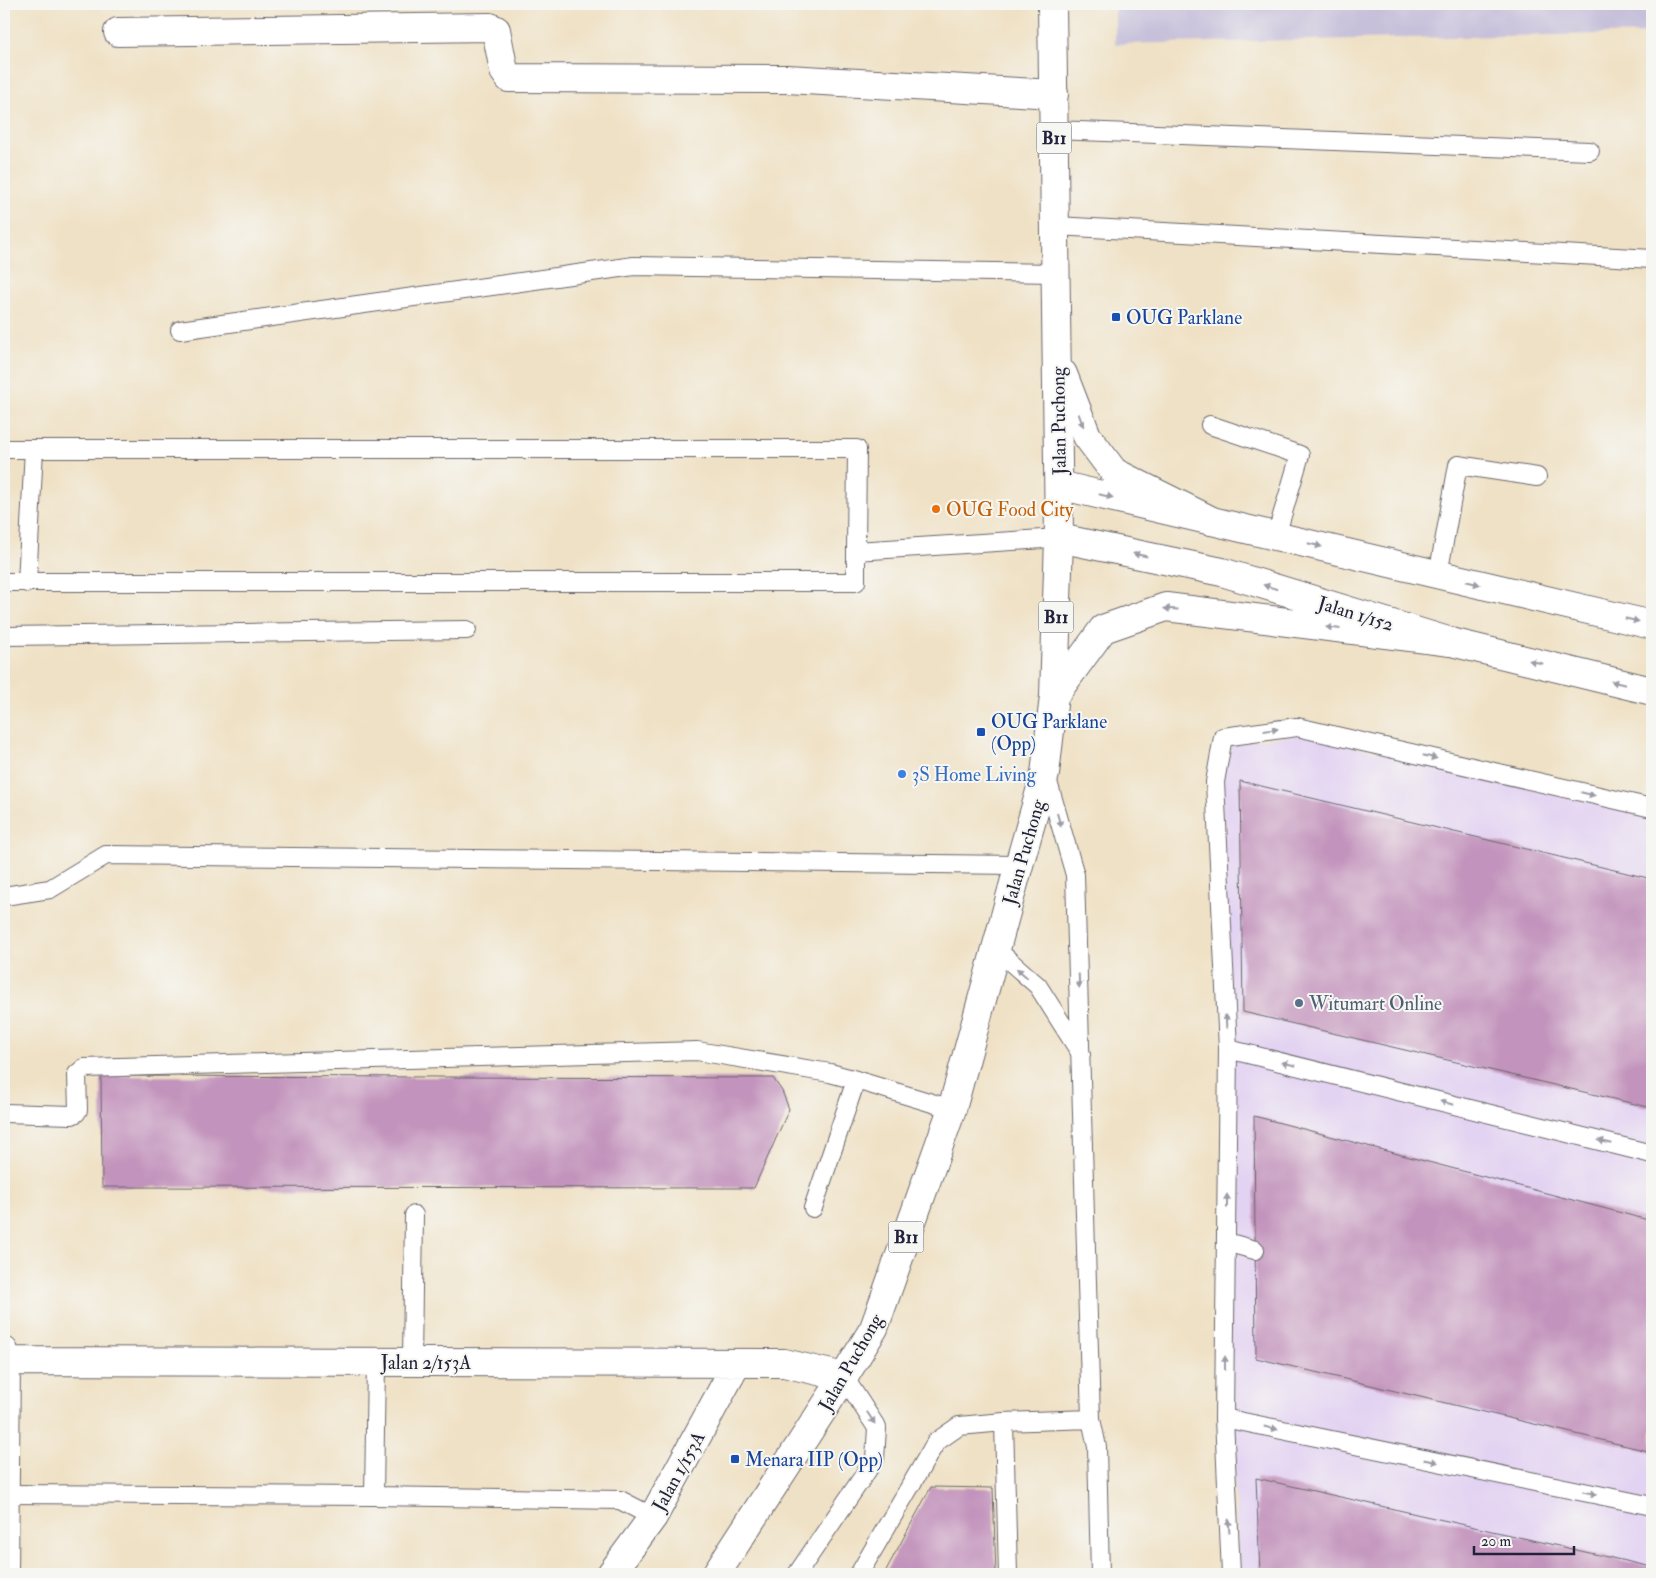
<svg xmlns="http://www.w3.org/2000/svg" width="1656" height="1578" font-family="'IM FELL Double Pica',serif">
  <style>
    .built { fill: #e3d3f2 }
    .industrial { fill: #c6c0da }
    .building { fill: #c293bc }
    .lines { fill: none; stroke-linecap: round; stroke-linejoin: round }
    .lane-casing { stroke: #6a656b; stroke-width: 20 }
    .street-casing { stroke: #6a656b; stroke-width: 30 }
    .secondary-casing { stroke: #6a656b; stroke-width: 30 }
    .primary-casing { stroke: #6a656b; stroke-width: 30 }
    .lane { stroke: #fff; stroke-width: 18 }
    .street { stroke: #fff; stroke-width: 28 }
    .secondary { stroke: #fff; stroke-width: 28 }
    .primary { stroke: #fff; stroke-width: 28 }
    .oneway { fill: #9c9ca7 }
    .transit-dot { fill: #1a4fb4; stroke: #f6f6f2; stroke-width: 2 }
    .food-dot { fill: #e8710a; stroke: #f6f6f2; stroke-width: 2 }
    .shop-dot { fill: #3f7fe0; stroke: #f6f6f2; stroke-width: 2 }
    .service-dot { fill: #5c6f8a; stroke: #f6f6f2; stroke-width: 2 }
    .labels { text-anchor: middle; stroke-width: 4; stroke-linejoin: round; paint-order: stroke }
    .shield { fill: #f6f6f2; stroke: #626272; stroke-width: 1 }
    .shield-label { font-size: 18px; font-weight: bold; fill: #22223b }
    .transit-label { font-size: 19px; fill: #164399; stroke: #f6f6f2; text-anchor: start }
    .street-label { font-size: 19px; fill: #22223b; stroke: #f6f6f2 }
    .food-label { font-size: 19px; fill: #c56008; stroke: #f6f6f2; text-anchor: start }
    .shop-label { font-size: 19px; fill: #366cbe; stroke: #f6f6f2; text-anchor: start }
    .service-label { font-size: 19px; fill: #4e5e75; stroke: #f6f6f2; text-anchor: start }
  </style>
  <rect width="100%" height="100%" fill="#f6f6f2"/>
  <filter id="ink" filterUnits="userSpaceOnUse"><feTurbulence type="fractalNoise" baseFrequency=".02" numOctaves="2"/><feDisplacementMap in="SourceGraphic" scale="10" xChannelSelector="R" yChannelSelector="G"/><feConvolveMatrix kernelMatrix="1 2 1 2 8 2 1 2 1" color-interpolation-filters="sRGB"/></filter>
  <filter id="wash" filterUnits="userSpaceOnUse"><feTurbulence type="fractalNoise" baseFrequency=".0096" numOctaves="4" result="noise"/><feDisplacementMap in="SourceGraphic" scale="20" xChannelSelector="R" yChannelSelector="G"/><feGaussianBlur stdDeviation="1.12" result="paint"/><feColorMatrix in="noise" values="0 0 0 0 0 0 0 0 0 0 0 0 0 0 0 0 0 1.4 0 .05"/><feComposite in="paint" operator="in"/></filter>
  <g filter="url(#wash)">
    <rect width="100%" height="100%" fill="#efe1c5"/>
    <path class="built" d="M1301,734L1652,816V1574H1239L1231,1411L1222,783L1230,744Z"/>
    <path class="industrial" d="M1115,4H1652V33L1115,44Z"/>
    <g id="blocks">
      <path class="building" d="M1240,781L1652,879V1108L1243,1012Z
        M101,1076L773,1078L782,1091L789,1109L754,1188L102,1187Z
        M1254,1116L1652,1221V1452L1256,1358Z
        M1256,1478L1652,1567V1574H1260Z
        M931,1487L993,1488L996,1574H884Z"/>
    </g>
  </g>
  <g filter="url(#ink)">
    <use href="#blocks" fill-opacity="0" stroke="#6a656b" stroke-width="1"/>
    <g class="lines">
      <g class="lane-casing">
        <path id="lane" d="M1054,130L1590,151
          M1056,226L1652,259
          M180,330L634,266L1056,273
          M1210,425L1300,455L1276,536
          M4,449H857L856,551L1059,538
          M1438,575L1458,465L1537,477
          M4,582H856V551
          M27,583L34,449
          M4,636L467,630
          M1046,775L1075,875L1091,1419L1097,1447L1100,1574
          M4,896L50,889L106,855L1019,865
          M996,949L1038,986L1081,1054
          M1228,1049L1652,1154
          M4,1113L72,1115L76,1113L78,1110L77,1074L84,1068L697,1051L830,1073L856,1080
          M813,1208L856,1080L952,1109
          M1226,1242L1255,1250
          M412,1362L414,1215
          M1224,1418L1652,1506
          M1004,1422L1008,1574
          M5,1494L374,1496L620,1500L653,1517
          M374,1496L376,1362
          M797,1574L875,1459L877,1428L844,1377
          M859,1574L936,1442L959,1426L1004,1422L1091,1419
          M1231,1574L1224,1418L1228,1049L1215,782L1223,737L1297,727L1652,808"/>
      </g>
      <g class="street-casing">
        <path id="street" d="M118,32L490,27L496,30L504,71L509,78L787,79L1054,94
          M4,1351L6,1361L4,1574
          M6,1361L784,1363L844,1377
          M611,1574L653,1517L737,1363"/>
      </g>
      <g class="secondary-casing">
        <path id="secondary" d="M1059,485L1652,625
          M1059,538L1222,572L1451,642L1652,691"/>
      </g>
      <g class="primary-casing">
        <path id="primary" d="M1063,374L1087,436L1114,472L1212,521
          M1054,696L1103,629L1166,607L1451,642
          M716,1574L844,1377L874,1328L952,1109L1019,865L1045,774L1054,696L1059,538L1052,4"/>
      </g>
      <use href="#lane" class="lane"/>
      <use href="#street" class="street"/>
      <use href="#secondary" class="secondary"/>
      <use href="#primary" class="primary"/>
    </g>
    <defs><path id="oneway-solid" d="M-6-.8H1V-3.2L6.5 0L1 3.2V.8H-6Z" transform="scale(1.25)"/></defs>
    <g class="oneway">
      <use href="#oneway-solid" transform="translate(1081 420) rotate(69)"/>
      <use href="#oneway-solid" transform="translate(1106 496) rotate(13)"/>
      <use href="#oneway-solid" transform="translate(1315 545) rotate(14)"/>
      <use href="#oneway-solid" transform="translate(1140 555) rotate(-168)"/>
      <use href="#oneway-solid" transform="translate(1473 583) rotate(13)"/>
      <use href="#oneway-solid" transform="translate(1270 587) rotate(-163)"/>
      <use href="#oneway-solid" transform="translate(1171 609) rotate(-177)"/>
      <use href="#oneway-solid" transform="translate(1632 620) rotate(13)"/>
      <use href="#oneway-solid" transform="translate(1333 628) rotate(-173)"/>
      <use href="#oneway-solid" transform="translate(1536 662) rotate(-167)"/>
      <use href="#oneway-solid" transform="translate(1618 683) rotate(-166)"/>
      <use href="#oneway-solid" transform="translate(1271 730) rotate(-8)"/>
      <use href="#oneway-solid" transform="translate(1430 757) rotate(13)"/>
      <use href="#oneway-solid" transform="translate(1588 794) rotate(13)"/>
      <use href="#oneway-solid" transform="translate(1059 820) rotate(74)"/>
      <use href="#oneway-solid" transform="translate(1022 973) rotate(-139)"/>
      <use href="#oneway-solid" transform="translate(1079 981) rotate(88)"/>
      <use href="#oneway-solid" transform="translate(1226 1021) rotate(-93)"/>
      <use href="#oneway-solid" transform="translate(1289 1064) rotate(-166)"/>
      <use href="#oneway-solid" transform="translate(1447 1103) rotate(-166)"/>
      <use href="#oneway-solid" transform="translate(1605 1142) rotate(-166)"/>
      <use href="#oneway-solid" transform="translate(1227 1201) rotate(-90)"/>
      <use href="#oneway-solid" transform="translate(1225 1363) rotate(-90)"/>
      <use href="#oneway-solid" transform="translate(871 1418) rotate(57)"/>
      <use href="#oneway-solid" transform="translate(1271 1428) rotate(12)"/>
      <use href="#oneway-solid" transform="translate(1431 1461) rotate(12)"/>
      <use href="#oneway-solid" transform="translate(1590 1493) rotate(12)"/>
      <use href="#oneway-solid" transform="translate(1229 1526) rotate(-93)"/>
    </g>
  </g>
  <g class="transit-dot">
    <rect x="1111" y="312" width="10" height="10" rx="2.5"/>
    <rect x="976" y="727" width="10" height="10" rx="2.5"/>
    <rect x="730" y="1454" width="10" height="10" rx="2.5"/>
  </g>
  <circle class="food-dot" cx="936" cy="509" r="5"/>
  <circle class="shop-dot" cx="902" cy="774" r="5"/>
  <circle class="service-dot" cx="1299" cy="1003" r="5"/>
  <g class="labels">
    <g class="shield">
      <rect x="1036.5" y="122.5" width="35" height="31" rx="4"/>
      <rect x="1038.5" y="601.5" width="35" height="31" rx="4"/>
      <rect x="888.5" y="1221.5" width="35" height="31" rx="4"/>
    </g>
    <g class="shield-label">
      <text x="1054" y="144">B11</text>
      <text x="1056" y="623">B11</text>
      <text x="906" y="1243">B11</text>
    </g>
    <g class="transit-label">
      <text x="1126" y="324">OUG Parklane</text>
      <text x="991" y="728">OUG Parklane<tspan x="991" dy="22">(Opp)</tspan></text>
      <text x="745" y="1466">Menara IIP (Opp)</text>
    </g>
    <g class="street-label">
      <text transform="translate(1058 421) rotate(-91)" y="7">Jalan Puchong</text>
      <text transform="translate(1356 613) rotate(17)" y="7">Jalan 1/152</text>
      <text transform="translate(1023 852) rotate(-74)" y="7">Jalan Puchong</text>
      <text x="426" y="1369">Jalan 2/153A</text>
      <text transform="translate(850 1362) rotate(-60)" y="7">Jalan Puchong</text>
      <text transform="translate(678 1471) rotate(-61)" y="7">Jalan 1/153A</text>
    </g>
    <g class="food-label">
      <text x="946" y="516">OUG Food City</text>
    </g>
    <g class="shop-label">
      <text x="912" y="781">3S Home Living</text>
    </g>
    <g class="service-label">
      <text x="1309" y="1010">Witumart Online</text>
    </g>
  </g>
  <rect width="1656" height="1578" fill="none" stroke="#f6f6f2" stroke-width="20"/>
  <path d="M1474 1546v8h100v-8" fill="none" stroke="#22223b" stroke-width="2.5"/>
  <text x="1481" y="1546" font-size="15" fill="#22223b" stroke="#f6f6f2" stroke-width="4" paint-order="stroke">20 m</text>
</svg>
